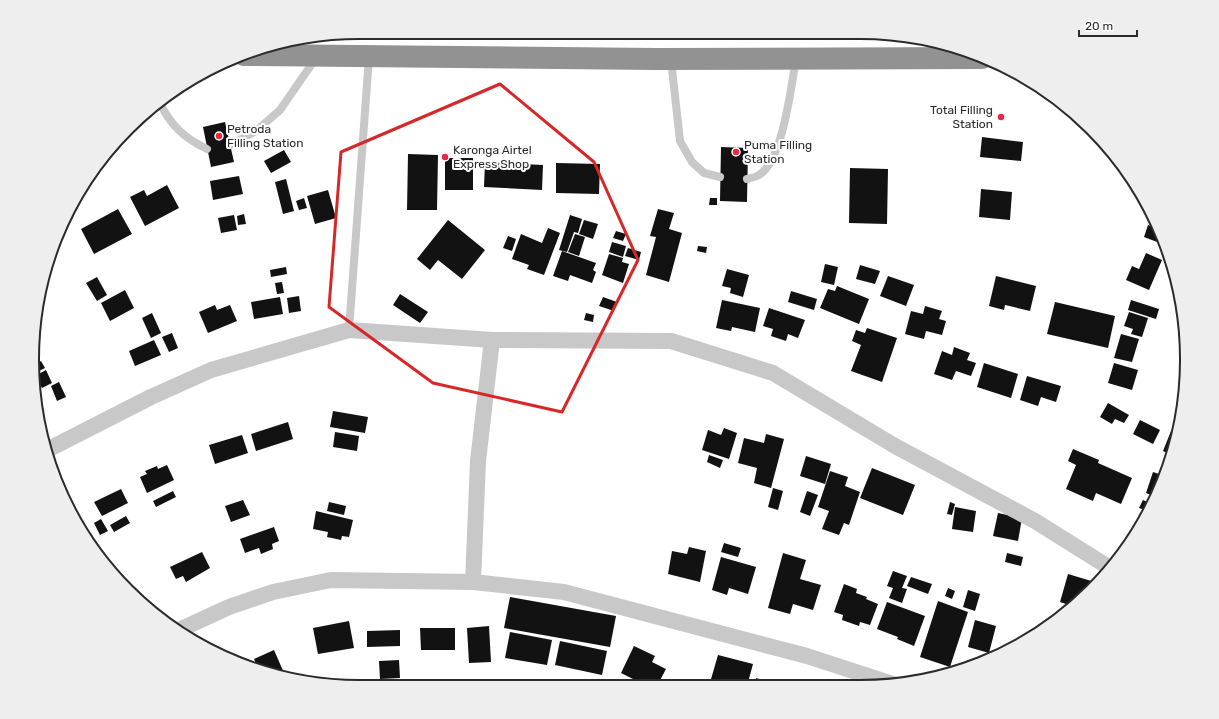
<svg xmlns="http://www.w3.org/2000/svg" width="1219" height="719" font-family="Rubik,sans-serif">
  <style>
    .building { fill: #121212 }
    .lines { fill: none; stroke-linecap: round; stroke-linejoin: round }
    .lane { stroke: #c8c8c8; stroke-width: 8 }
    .street { stroke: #c8c8c8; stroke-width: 16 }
    .highway { stroke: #929292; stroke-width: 22 }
    .marked { fill: none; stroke: #d62828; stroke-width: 3; stroke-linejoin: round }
    .poi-dot { fill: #e82847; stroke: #fff; stroke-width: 1.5 }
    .labels { text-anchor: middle; stroke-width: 4; stroke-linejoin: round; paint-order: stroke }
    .poi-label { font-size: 12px; fill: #2b2b2b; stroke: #fff; text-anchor: start }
    .rim { fill: none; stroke: #2b2b2b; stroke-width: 2 }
  </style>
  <rect width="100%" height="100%" fill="#fff"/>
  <path class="building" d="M225,122L234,162L211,167L203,127Z
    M982,137L1023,142L1021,161L980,157Z
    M721,147L748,148L747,202L720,201Z
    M284,150L291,162L271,173L264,161Z
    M408,154L438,155L437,210H407Z
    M445,158H473V190H445Z
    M485,162L543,165L542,190L484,187Z
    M556,163L600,164L599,194L556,193Z
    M850,168L888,169L887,224L849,223Z
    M239,176L243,194L213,200L210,181Z
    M286,179L294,211L283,214L275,182Z
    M167,185L179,208L145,226L130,197L144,190L147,196Z
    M981,189L1012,192L1010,220L979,217Z
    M328,190L336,218L315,224L307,196Z
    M304,198L307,208L299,210L296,201Z
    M710,198H717V205H709Z
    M118,209L132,234L94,254L81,229Z
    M658,209L674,213L669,229L682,233L669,282L646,275L656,237L650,236Z
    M244,214L246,224L238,225L237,216Z
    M234,215L237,230L221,233L218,218Z
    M570,215L582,219L578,233L574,232L567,252L559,250Z
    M448,220L485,250L462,279L438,260L430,270L417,259Z
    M584,220L598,224L593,239L579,234Z
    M1155,221L1162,234L1165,245L1144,237L1148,225L1153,227Z
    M548,228L560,233L544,275L527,269L529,265L512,259L521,234L542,243Z
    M616,231L626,234L623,241L613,238Z
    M575,234L585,237L579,256L568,252Z
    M508,236L516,239L512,251L503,248Z
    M612,242L626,246L623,257L609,252Z
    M698,246L707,247L706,253L697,251Z
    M628,248L641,252L639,260L625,256Z
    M562,251L596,263L593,270L596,272L592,283L570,275L568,281L553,276Z
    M1146,253L1162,260L1149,290L1126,280L1132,266L1139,269Z
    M609,254L623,258L622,262L629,264L623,283L602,275Z
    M825,264L838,267L834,285L821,282Z
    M860,265L880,271L875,284L856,279Z
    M286,267L287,274L271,277L270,270Z
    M727,269L749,275L743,297L730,293L731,288L722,286Z
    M888,276L914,285L906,306L880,296Z
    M996,276L1036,286L1030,311L1005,305L1004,310L989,306Z
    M97,277L107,295L97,301L86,283Z
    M282,282L284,293L277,294L275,283Z
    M837,286L869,299L859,324L820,308L828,289L835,291Z
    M125,290L134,308L110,321L101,303Z
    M791,291L817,299L814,310L788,302Z
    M400,294L428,312L420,323L393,305Z
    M299,296L301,311L289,313L287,298Z
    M280,297L283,314L254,319L251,302Z
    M603,297L617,302L614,311L599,306Z
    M722,300L760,308L755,332L732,327L731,331L716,328Z
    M1131,300L1159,309L1156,319L1128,310Z
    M1055,302L1115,316L1108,348L1047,334Z
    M215,305L217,310L230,305L237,321L208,333L199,312Z
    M925,306L942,311L939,319L946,321L942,335L926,331L924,339L905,334L911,311L923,314Z
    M769,308L805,320L798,338L788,334L786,341L771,336L773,329L763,326Z
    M1129,312L1148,318L1142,337L1131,334L1133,329L1124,326Z
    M152,313L161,333L151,338L142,318Z
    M586,313L594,315L593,322L584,320Z
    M867,328L897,338L882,382L851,371L861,345L852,341L856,330L865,333Z
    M172,333L178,348L169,352L162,337Z
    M1121,334L1139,339L1132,362L1114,358Z
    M154,340L161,355L135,366L129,351Z
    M954,347L970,353L967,360L976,363L971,376L956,371L952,380L934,374L942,351L952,355Z
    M41,361L45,368L35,373L34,365Z
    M984,363L1018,374L1011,398L977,387Z
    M1114,363L1138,370L1132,390L1108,383Z
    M46,370L52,383L42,388L35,376Z
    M1027,376L1061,386L1056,402L1041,397L1038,406L1020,400Z
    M59,382L66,397L57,401L51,386Z
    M1108,403L1129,415L1124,423L1115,419L1112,424L1100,417Z
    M333,411L368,417L365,433L330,427Z
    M1140,420L1160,430L1153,444L1133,434Z
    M288,422L293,439L256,451L251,434Z
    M724,428L737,433L729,459L702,450L708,430L721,435Z
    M1171,431L1177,434L1171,455L1163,451Z
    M335,432L359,436L357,451L333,447Z
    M766,434L784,439L771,488L754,483L757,468L738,463L744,438L764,443Z
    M242,435L248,453L215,464L209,445Z
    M1073,449L1099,460L1098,463L1132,478L1121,504L1096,493L1093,501L1066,489L1076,465L1068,461Z
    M709,455L723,460L720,468L707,462Z
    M806,456L831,464L825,484L800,476Z
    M167,465L174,480L147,493L140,477L147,474L145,471L157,466L158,469Z
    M872,468L915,485L903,515L860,498Z
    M830,471L848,477L845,486L860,492L849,525L844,523L839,535L822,529L829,511L818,507Z
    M1153,472L1165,476L1156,497L1146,493Z
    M773,488L783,491L778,510L768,507Z
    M121,489L128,503L102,516L94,502Z
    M173,491L176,497L156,507L153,501Z
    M807,491L818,495L810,516L800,512Z
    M243,500L250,515L231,522L225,506Z
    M1143,500L1152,504L1148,511L1139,508Z
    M329,502L346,506L344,515L327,511Z
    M950,502L955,504L952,515L947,514Z
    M955,507L976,511L973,532L952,529Z
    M316,511L353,520L349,537L342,536L341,540L327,537L328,532L313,529Z
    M998,513L1022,518L1018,541L993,536Z
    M126,516L130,523L114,532L110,525Z
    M101,519L108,531L100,535L94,523Z
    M274,527L279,541L272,544L273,549L261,554L259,548L245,553L240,539Z
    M724,543L741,548L738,557L721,552Z
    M689,547L706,551L700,582L668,574L672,551L687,554Z
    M202,552L210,568L186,582L183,576L176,579L170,567Z
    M783,553L806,560L800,579L821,585L813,610L793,604L790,614L768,608Z
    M1007,553L1023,557L1021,566L1005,562Z
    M721,557L756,567L748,594L729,588L727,595L712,590Z
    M893,571L907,576L902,588L907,589L902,603L889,598L893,588L887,586Z
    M1068,574L1098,583L1091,591L1072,606L1060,602Z
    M911,577L932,584L928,594L907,586Z
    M844,584L857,589L856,593L867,597L866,599L878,604L870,625L860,622L859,626L842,620L843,615L834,612Z
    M948,588L955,591L952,599L945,596Z
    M968,590L980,594L975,611L963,607Z
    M510,597L616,616L610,647L504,628Z
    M938,601L968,612L950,667L920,657Z
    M887,602L925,616L914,646L897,639L898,637L877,629Z
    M975,620L996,626L989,653L968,647Z
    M349,621L354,648L318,654L313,628Z
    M489,626L491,662L469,663L467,628Z
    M420,628H455V650H421Z
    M400,630V646L367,647V631Z
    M510,632L552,640L547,665L505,658Z
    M560,641L607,651L602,675L555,665Z
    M634,646L655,656L652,662L666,669L657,686H647L621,673Z
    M274,650L284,673L279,675L259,670L254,659Z
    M718,655L753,664L747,686H709Z
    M399,660L400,678L380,679L379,661Z
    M756,678L786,686H754Z"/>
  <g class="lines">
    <path class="lane" d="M671,60L680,141L692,162L704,173L720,177
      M159,101C170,125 184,138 207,149
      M230,145L256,131L280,110L316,58
      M747,179C751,178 756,177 759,175C783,161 791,86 796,59
      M349,330L369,57"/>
    <path class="street" d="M47,450L151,397L211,370L349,330L492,340L671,341L773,373L895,446L1035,521L1110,568
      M473,582L478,461L492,340
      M177,631L229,607L273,592L331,580L473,582L564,592L807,656L893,684"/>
    <path class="highway" d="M244,55L656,59L982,58"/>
  </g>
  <path class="marked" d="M500,84L594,162L638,260L562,412L433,383L329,307L341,152Z"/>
  <g class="poi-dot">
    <circle cx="1001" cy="117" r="4"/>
    <circle cx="219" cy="136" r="4"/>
    <circle cx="736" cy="152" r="4"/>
    <circle cx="445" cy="157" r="4"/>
  </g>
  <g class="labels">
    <g class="poi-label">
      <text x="993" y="114" text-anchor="end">Total Filling<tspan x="993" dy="14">Station</tspan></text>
      <text x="227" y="133">Petroda<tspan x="227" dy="14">Filling Station</tspan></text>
      <text x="744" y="149">Puma Filling<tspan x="744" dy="14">Station</tspan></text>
      <text x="453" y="154">Karonga Airtel<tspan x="453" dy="14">Express Shop</tspan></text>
    </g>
  </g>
  <path d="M0 0H1219V719H0ZM359 39H860A320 320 0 0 1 1180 359V360A320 320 0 0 1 860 680H359A320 320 0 0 1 39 360V359A320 320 0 0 1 359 39Z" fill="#eee" fill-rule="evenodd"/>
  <path class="rim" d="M359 39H860A320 320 0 0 1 1180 359V360A320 320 0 0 1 860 680H359A320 320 0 0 1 39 360V359A320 320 0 0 1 359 39Z"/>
  <path d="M1079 30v6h58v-6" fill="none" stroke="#2b2b2b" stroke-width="2"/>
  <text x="1085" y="30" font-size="12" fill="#2b2b2b" stroke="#ffffff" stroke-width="3" paint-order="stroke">20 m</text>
</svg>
